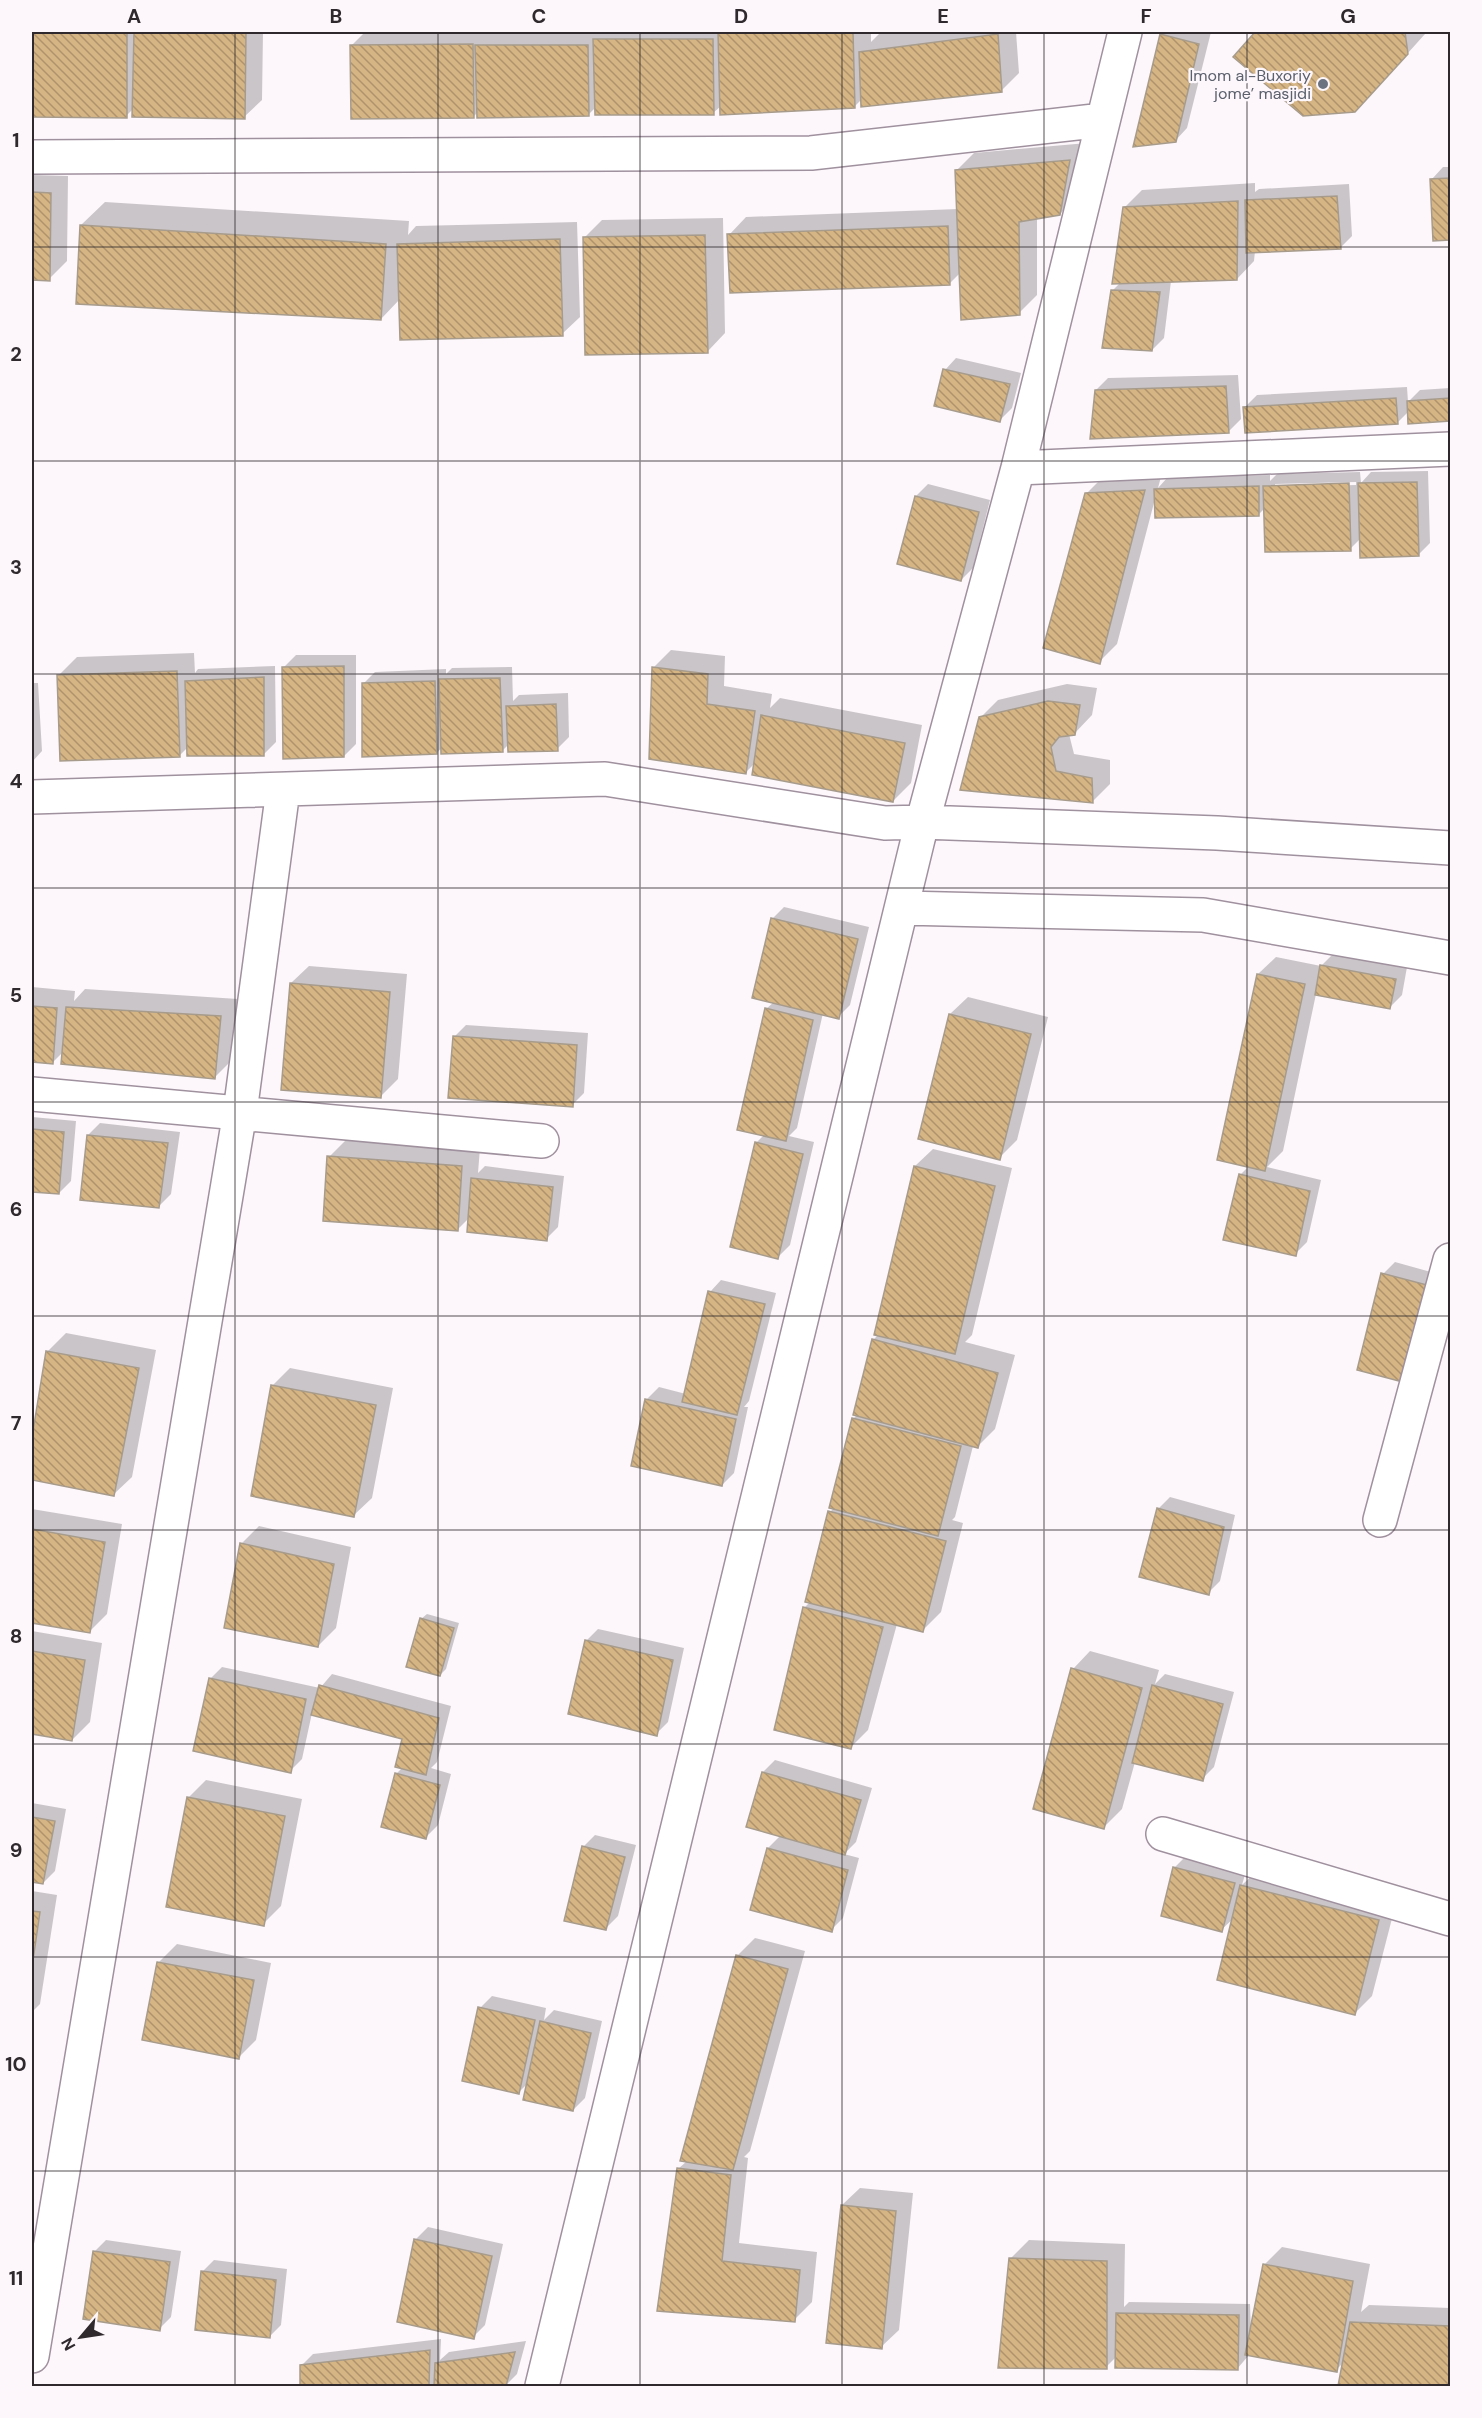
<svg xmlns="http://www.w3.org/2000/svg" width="1482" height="2418" font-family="'DM Sans',sans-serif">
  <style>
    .shadow { fill: #0003; fill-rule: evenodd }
    .building { fill: url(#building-back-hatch); stroke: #a79c8c; stroke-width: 1.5 }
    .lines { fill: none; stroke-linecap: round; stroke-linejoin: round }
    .minor-casing { stroke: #a0919e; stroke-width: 36 }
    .minor { stroke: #fff; stroke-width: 33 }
    .grid { fill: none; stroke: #2f292e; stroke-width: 1.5; stroke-opacity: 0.55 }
    .worship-dot { fill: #6b7280; stroke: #fdf7fc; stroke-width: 2 }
    .labels { text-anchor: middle; stroke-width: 4.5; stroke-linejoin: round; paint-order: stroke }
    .worship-label { font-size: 16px; fill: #5b616d; stroke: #fdf7fc; text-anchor: end }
    .neatline { fill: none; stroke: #2f292e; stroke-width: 2 }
    .grid-label { font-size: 20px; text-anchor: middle; font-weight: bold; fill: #2f292e }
  </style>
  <defs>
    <pattern id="building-back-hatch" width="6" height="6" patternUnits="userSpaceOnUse" patternTransform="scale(1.5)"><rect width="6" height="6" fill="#d6b584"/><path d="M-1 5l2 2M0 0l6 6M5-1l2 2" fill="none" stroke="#ae936c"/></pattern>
  </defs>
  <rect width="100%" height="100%" fill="#fdf7fc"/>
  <path class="shadow" d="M32,32H263L262,100L244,117L134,108L126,116L32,115Z
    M365,32H871V42L879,34L902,32H1016L1019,73L1001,91L862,99L854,107L721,106L713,113L596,107L588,115L478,112L473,117L352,45Z
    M1165,32H1211L1187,128L1175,141L1161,35Z
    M1257,32H1425V34L1373,92L1235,57Z
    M1087,143L1078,195L1060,214L1037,218V295L1019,313L961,272L950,283L729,235L746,217L958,209L956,171L974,153Z
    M1443,167H1450V238L1434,239L1432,179Z
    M32,175L68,176L67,261L49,279L32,278Z
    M1255,183V192L1259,189L1349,184L1352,236L1340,248L1255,251L1254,261L1237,279L1171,281L1164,338L1152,350L1112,291L1121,282L1124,208L1142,190Z
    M105,202L409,221L408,235L416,226L577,222L580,317L562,334L400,299L381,319L81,225Z
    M723,218L725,333L708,351L584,238L602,220Z
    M956,358L1021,373L1012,408L1000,420L945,370Z
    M1238,375L1241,419L1229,431L1096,390L1108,378Z
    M1407,387L1408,402L1420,390L1450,388V420L1410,422L1409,411L1397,423L1245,407L1257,395Z
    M1428,471L1430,543L1418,555L1361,538L1350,549L1265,508L1259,514L1155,499L1117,644L1099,662L1086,494L1104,476L1162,473L1158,488L1167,478L1270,475V481L1277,474L1360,472L1361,483L1371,472ZM1356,482V485L1275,487V484Z
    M928,484L990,500L973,568L961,580L916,496Z
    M671,650L725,656L724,686L772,694L770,708L780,698L922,725L911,783L893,801L755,763L746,772L653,668Z
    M194,653L195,673L198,669L275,666L276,742L264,754L188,747L179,756L59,675L77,657Z
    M296,655H356V744L344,756L284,667Z
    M512,667L513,701L519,695L568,693L569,737L557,749L509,744L502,751L442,747L437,753L363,684L375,672L446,669V674L452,668Z
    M32,683H38L42,751L32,762Z
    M1067,684L1097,688L1092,715L1074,734H1069L1074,754L1110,760V784L1092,802L980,718L998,700Z
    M784,907L869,927L850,1005L838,1017L823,1013L797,1128L789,1136L814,1142L790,1245L778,1257L756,1143L764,1135L766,1009L774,1002L772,919Z
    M1333,954L1407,967L1402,995L1390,1007L1316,994L1283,1151L1267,1167L1321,1180L1307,1242L1295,1254L1240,1175L1249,1166L1258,974L1276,957L1321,966Z
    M309,966L407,974L398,1079L380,1097L291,983Z
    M32,987L75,991L74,1001L85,989L238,999L232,1060L214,1078L64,1051L52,1063L32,1061Z
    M968,997L1048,1017L1017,1140L999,1158L950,1014Z
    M466,1025L588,1033L584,1093L572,1105L454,1037Z
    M32,1117L76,1121L71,1181L59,1193L32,1190Z
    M100,1123L180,1132L171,1194L159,1206L88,1135Z
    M347,1139L480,1148L478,1173L485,1166L564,1176L558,1227L546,1239L469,1218L458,1229L329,1157Z
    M933,1149L1012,1168L972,1335L965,1342L1015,1355L995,1429L977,1447L973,1446L955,1517L952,1520L963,1523L941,1612L923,1630L897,1624L868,1730L850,1748L776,1729L805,1607L810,1602L830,1512L834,1508L853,1419L857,1415L873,1340L879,1334L915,1166Z
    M1395,1262L1438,1274L1414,1368L1383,1274Z
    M721,1280L776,1293L749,1401L744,1407H748L734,1473L722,1485L647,1399L659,1387L686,1394L710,1292Z
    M66,1333L156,1350L132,1477L114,1494L32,1479V1446L48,1351Z
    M290,1368L393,1388L372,1498L354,1515L272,1386Z
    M1170,1497L1235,1515L1220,1581L1208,1593L1158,1509Z
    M32,1509L122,1524L107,1614L89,1632L32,1621Z
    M259,1526L351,1547L336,1628L318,1646L241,1544Z
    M427,1614L459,1623L446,1669L440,1675L421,1619Z
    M598,1629L684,1648L668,1722L656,1734L586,1641Z
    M32,1631L102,1643L90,1722L72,1740L32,1733Z
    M1090,1651L1159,1670L1155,1684L1165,1674L1234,1692L1214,1767L1202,1779L1135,1762L1122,1809L1104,1827L1073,1669Z
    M222,1667L320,1688L332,1674L451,1706L437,1762L431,1768L451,1774L438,1825L426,1837L396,1774L403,1767L404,1738L312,1713L302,1759L290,1771L210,1679Z
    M775,1760L872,1788L856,1842L844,1854L859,1858L843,1918L831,1930L768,1848L781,1835L763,1772Z
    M206,1780L302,1799L281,1906L263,1924L188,1798Z
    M32,1803L66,1809L55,1871L43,1883L32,1881Z
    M595,1835L636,1845L618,1916L606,1928L583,1847Z
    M1186,1856L1246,1871L1242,1885L1260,1868L1396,1903L1372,1996L1354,2014L1234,1918L1221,1930L1174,1868Z
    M32,1891L57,1895L40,2004L32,2012Z
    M755,1938L805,1951L750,2151L744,2157L748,2158L739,2243L817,2252L812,2302L794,2320L659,2309L678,2169L687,2161L737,1956Z
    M177,1944L271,1963L256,2040L239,2057L159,1962Z
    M492,1996L546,2008L544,2020L554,2010L602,2021L585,2098L573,2110L528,2083L518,2093L480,2008Z
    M860,2188L913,2193L899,2330L881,2347L842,2205Z
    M428,2227L503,2244L485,2325L473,2337L416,2239Z
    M106,2240L181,2251L171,2317L159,2329L94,2252Z
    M1029,2240L1125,2244L1124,2307L1129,2302L1250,2304L1251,2331L1264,2265L1282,2247L1370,2264L1361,2312L1369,2305L1450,2308V2386H1340L1344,2362L1336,2370L1249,2355L1237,2369L1116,2357L1106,2367L1011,2258Z
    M214,2260L287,2269L281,2325L269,2337L202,2272Z
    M441,2339L440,2360L449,2352L526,2341L517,2374L505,2386H302L301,2366L313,2354Z"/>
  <path class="building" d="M32,32H127V118L32,117Z
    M134,32H246L245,119L132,117Z
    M718,32H853L855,108L720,115Z
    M1255,32H1405L1408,54L1355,112L1303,116L1233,57Z
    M998,34L1002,92L861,107L859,52Z
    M1160,34L1199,44L1176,142L1133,147Z
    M593,39H713L714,115H595Z
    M473,44L474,118L351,119L350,45Z
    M475,45H588L589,116L477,118Z
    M1070,160L1060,215L1019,222L1020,315L961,320L955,170Z
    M1450,178V240L1433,241L1430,179Z
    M32,192L51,193L50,281L32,280Z
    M1337,196L1341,249L1246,253L1245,200Z
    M1238,201L1237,280L1112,284L1123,207Z
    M80,225L386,244L381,320L76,304Z
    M948,226L950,285L730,293L727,234Z
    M705,235L708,353L585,355L583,237Z
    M560,239L563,336L400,340L397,244Z
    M1111,290L1160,292L1152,351L1102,348Z
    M943,369L1010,384L1000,422L934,406Z
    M1226,386L1229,433L1090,439L1095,390Z
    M1396,398L1398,424L1245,433L1243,407Z
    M1450,398V421L1408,424L1407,401Z
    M1417,482L1419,556L1360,558L1358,483Z
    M1349,483L1351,551L1265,552L1263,486Z
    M1259,486V516L1155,518L1154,489Z
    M1145,490L1100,664L1043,648L1085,493Z
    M915,496L979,512L961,581L897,564Z
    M344,666V757L283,759L282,667Z
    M652,667L708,674L707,704L755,711L746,774L649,759Z
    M177,671L180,757L60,761L57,675Z
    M264,677V756H187L185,681Z
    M500,678L503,752L441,754L439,679Z
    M435,681L437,754L362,757V683Z
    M1048,701L1080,705L1075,735L1059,737L1051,747L1056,771L1092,778L1093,803L960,790L979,717Z
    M556,704L558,751L508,752L506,706Z
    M761,715L905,743L893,802L752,775Z
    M771,918L858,939L839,1019L752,998Z
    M1320,965L1396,979L1390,1009L1315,995Z
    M1257,974L1305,984L1265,1171L1217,1160Z
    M290,983L390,992L381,1098L281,1090Z
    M32,1006L57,1008L53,1064L32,1062Z
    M66,1007L221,1016L215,1079L61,1064Z
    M765,1008L813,1020L786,1141L737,1130Z
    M949,1014L1031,1034L1000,1160L918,1139Z
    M453,1036L577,1045L573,1107L448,1098Z
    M32,1129L64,1132L59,1194L32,1192Z
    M87,1135L168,1143L159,1208L80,1200Z
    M755,1142L803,1154L778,1259L730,1247Z
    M327,1156L462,1166L458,1231L323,1221Z
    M914,1166L995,1186L955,1354L874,1335Z
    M1239,1174L1310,1191L1296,1256L1223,1240Z
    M471,1178L553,1187L547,1241L467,1232Z
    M1381,1273L1427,1285L1403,1382L1357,1370Z
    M708,1291L765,1304L737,1415L682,1402Z
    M872,1339L998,1373L978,1448L853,1415Z
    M46,1351L139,1368L114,1496L32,1480V1437Z
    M271,1385L376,1405L354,1517L251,1496Z
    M645,1399L736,1419L722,1486L631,1466Z
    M852,1418L961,1446L938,1536L829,1508Z
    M1157,1508L1224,1527L1209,1595L1139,1577Z
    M828,1511L946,1541L923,1632L805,1602Z
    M32,1529L105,1542L90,1633L32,1623Z
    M240,1543L334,1564L318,1647L224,1628Z
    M803,1607L883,1627L851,1749L774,1730Z
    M420,1618L454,1628L440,1676L406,1667Z
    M585,1640L673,1660L657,1736L568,1714Z
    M32,1651L85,1660L72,1741L32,1734Z
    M1071,1668L1142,1688L1104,1829L1033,1809Z
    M209,1678L306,1699L291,1773L193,1751Z
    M319,1685L439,1718L426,1775L395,1767L402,1739L311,1715Z
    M1152,1685L1223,1704L1203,1781L1132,1763Z
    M762,1772L861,1800L845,1855L746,1827Z
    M395,1773L440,1785L426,1839L381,1827Z
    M187,1797L285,1816L264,1926L166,1907Z
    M32,1817L55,1821L43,1884L32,1882Z
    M582,1846L625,1857L606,1930L564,1921Z
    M767,1848L848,1870L832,1932L750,1910Z
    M1173,1867L1235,1883L1222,1932L1161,1916Z
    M1240,1885L1379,1920L1355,2015L1217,1980Z
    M32,1911L40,1912L32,1967Z
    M736,1955L788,1969L733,2170L680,2161Z
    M157,1962L254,1980L239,2059L142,2040Z
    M478,2007L535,2020L519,2094L462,2081Z
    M540,2021L591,2033L573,2111L523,2100Z
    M677,2168L731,2175L722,2261L800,2270L795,2322L657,2311Z
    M841,2205L896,2211L882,2349L826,2343Z
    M414,2239L492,2256L474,2339L397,2322Z
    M93,2251L170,2262L160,2331L83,2319Z
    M1009,2258L1107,2261V2369L998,2368Z
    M1263,2264L1353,2281L1337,2372L1245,2355Z
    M201,2271L276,2280L270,2338L195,2330Z
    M1116,2313L1239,2315L1238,2370L1115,2368Z
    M1350,2322L1450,2326V2386H1338Z
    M430,2350L429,2386H300V2365Z
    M515,2352L506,2386H434L435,2363Z"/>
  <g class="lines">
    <g class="minor-casing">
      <path id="minor" d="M32,157L811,153L1103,120
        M1018,468L1450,449
        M32,797L605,779L885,823L922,822L1217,833L1450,848
        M903,908L1203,915L1450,958
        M32,1094L542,1141
        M1380,1520L1450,1260
        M1163,1834L1450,1919
        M32,2356L240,1112L283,790
        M542,2386L918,839L1018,468L1125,32"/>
    </g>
    <use href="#minor" class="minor"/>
  </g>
  <path class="grid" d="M235,32V2386M438,32V2386M640,32V2386M842,32V2386M1044,32V2386M1247,32V2386M32,247H1450M32,461H1450M32,674H1450M32,888H1450M32,1102H1450M32,1316H1450M32,1530H1450M32,1744H1450M32,1957H1450M32,2171H1450"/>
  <circle class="worship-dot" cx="1323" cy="84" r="6"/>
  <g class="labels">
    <g class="worship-label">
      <text x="1311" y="81">Imom al-Buxoriy<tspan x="1311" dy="18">jome’ masjidi</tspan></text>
    </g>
  </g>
  <rect width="1482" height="2418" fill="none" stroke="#fdf7fc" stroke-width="66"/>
  <g transform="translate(81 2337) rotate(241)" stroke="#fdf7fc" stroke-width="4.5" paint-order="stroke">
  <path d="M0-4.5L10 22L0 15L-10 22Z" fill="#2f292e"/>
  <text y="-9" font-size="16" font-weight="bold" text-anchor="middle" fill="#2f292e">N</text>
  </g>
  <rect x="33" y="33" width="1416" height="2352" class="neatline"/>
  <g class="grid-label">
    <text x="134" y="23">A</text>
    <text x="336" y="23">B</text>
    <text x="539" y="23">C</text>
    <text x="741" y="23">D</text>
    <text x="943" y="23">E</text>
    <text x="1146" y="23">F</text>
    <text x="1348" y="23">G</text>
    <text x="16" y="147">1</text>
    <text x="16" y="361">2</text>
    <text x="16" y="574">3</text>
    <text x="16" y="788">4</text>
    <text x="16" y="1002">5</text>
    <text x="16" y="1216">6</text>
    <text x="16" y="1430">7</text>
    <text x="16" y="1643">8</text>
    <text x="16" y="1857">9</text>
    <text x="16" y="2071">10</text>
    <text x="16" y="2285">11</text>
  </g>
</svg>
